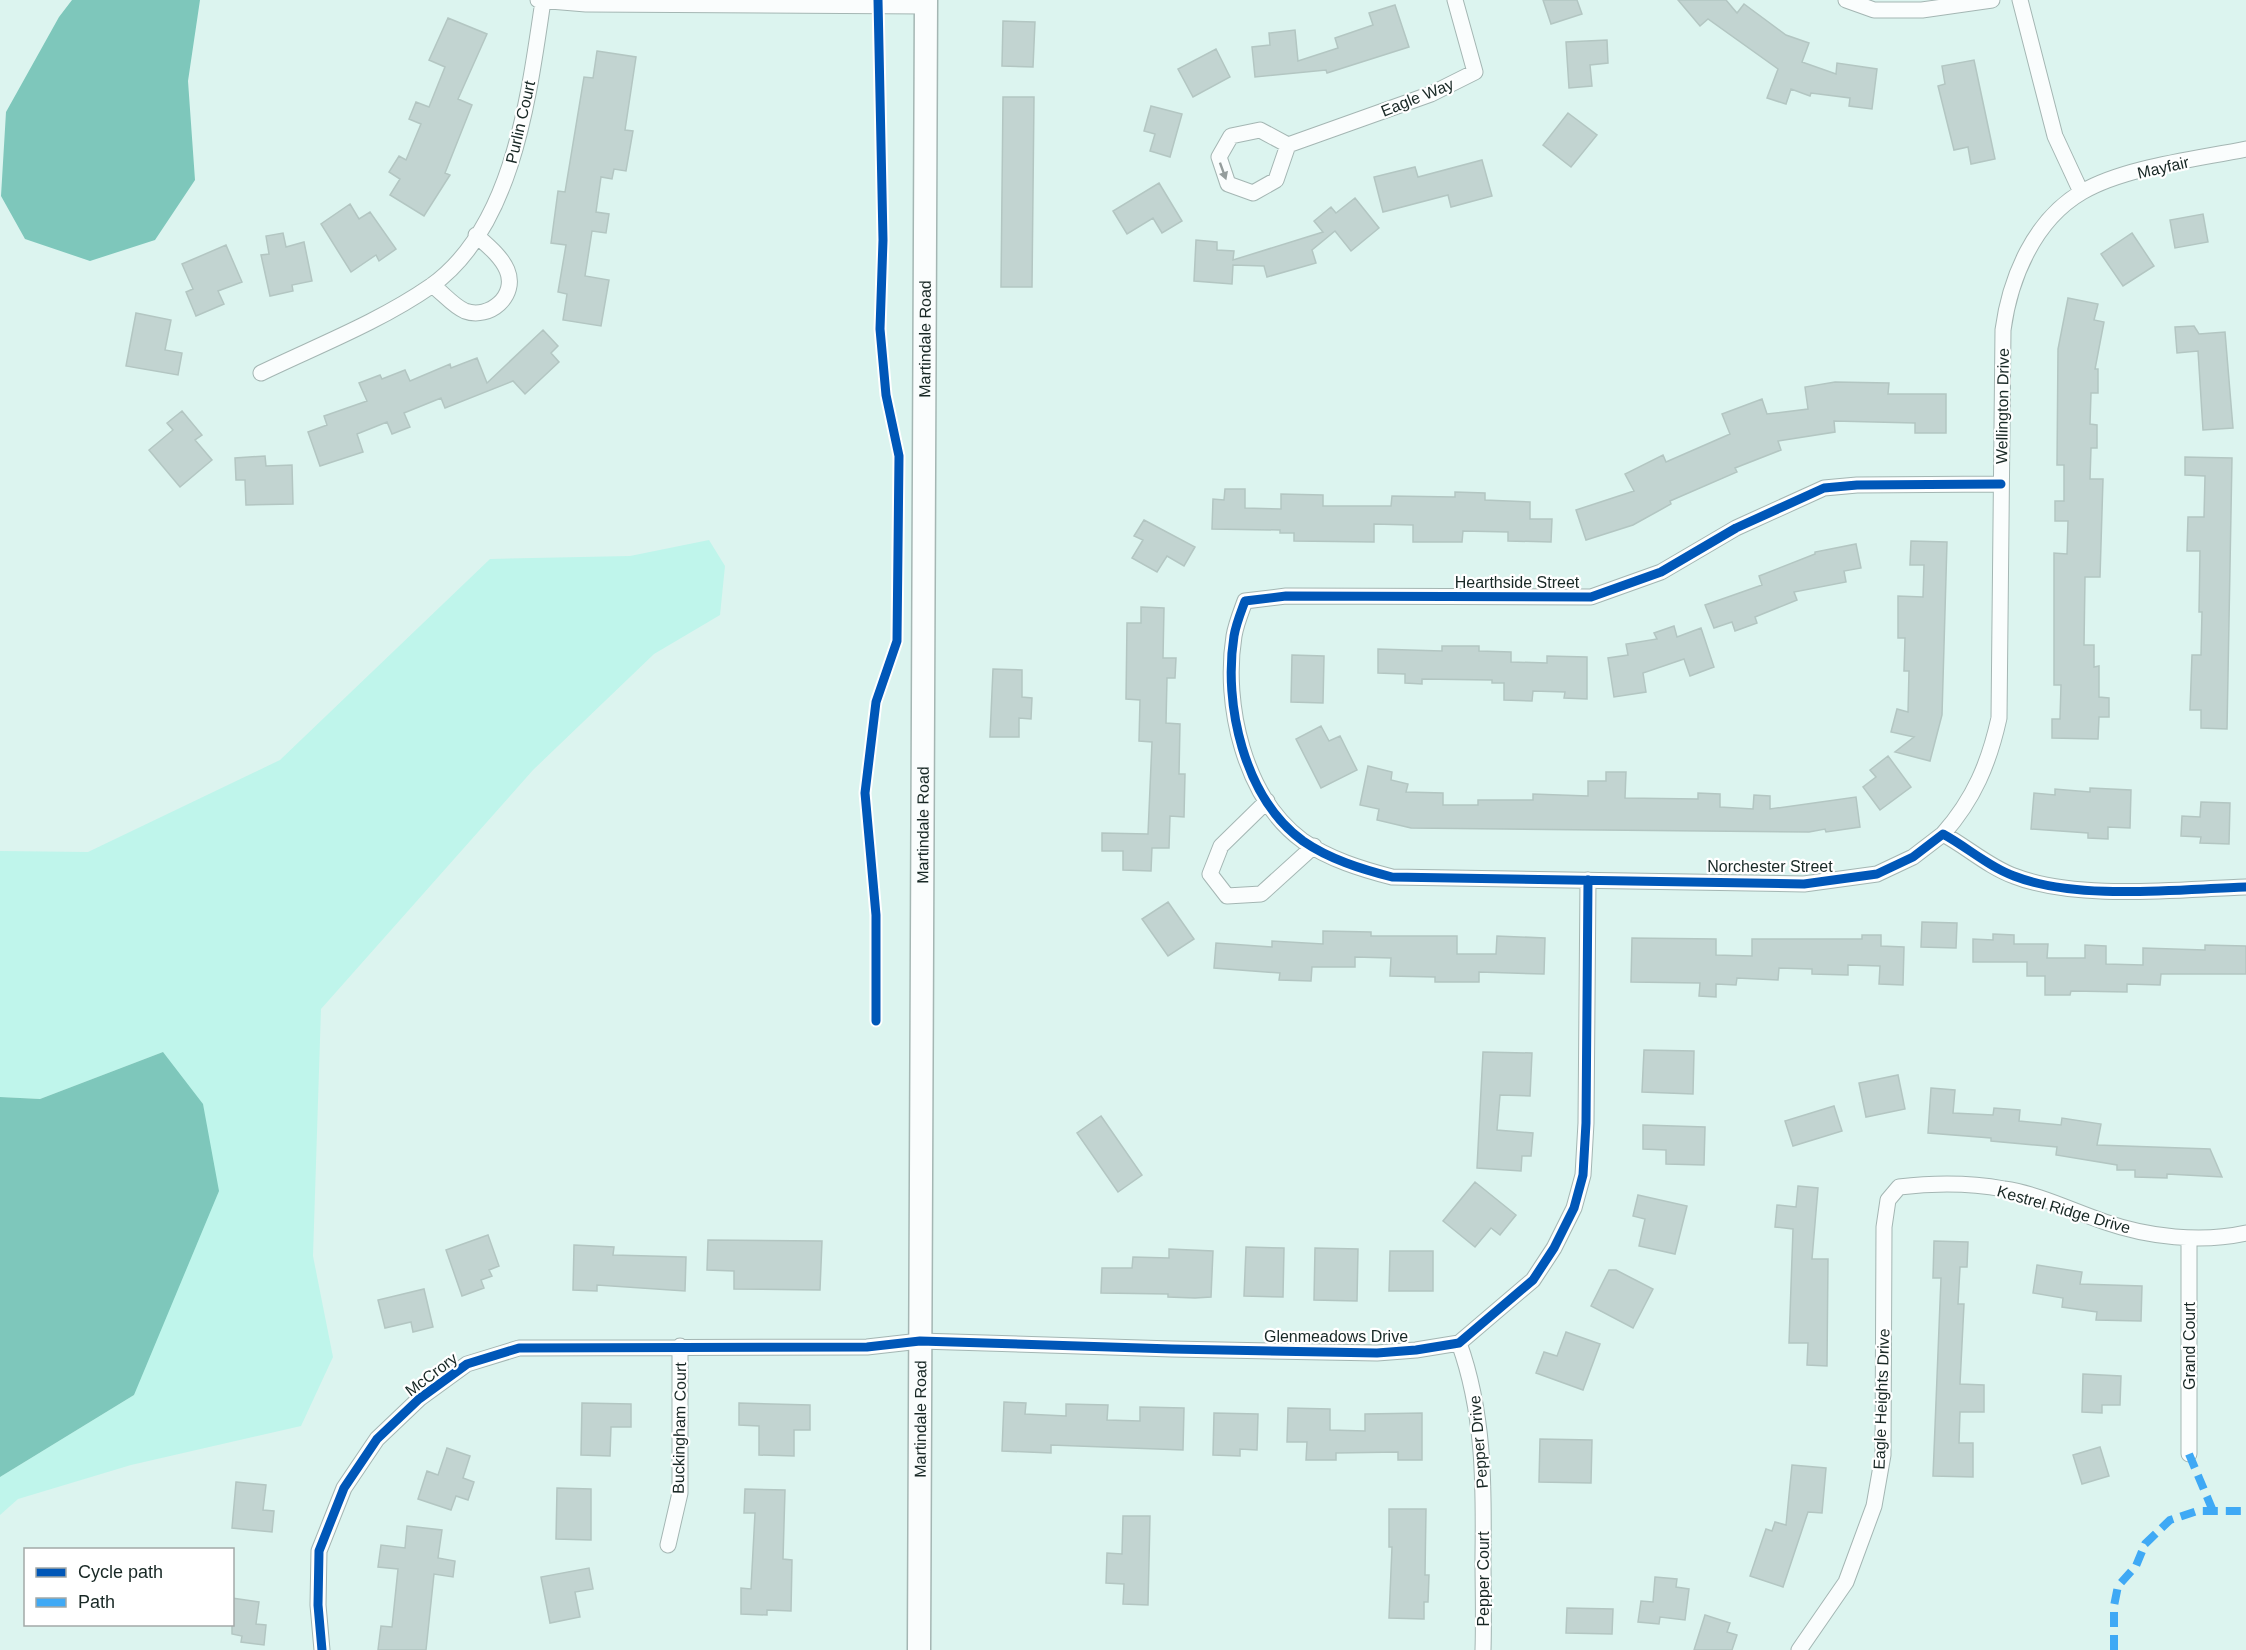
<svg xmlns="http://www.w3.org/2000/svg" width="2246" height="1650" font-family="Helvetica,sans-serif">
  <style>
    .green { fill: #bff5eb }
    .water { fill: #7ec7bb }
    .building { fill: #c2d4d1; stroke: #b3c6c2; stroke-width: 1.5 }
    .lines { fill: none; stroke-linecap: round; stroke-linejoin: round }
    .street-casing { stroke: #a4b6b3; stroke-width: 17 }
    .secondary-casing { stroke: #a4b6b3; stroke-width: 25 }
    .street { stroke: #fafdfd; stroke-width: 15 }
    .secondary { stroke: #fafdfd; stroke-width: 22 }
    .quiet { stroke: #3fa9f5; stroke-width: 8; stroke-dasharray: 15 8; stroke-linecap: butt }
    .cycleway-casing { stroke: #fff; stroke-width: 13 }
    .cycleway { stroke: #0057b8; stroke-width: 9 }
    .oneway { fill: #949d9c }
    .labels { text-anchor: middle; stroke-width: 4.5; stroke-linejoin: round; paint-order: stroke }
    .street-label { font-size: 16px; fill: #182825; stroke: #fff }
  </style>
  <rect width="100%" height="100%" fill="#dcf4ef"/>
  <path class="green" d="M709,540L725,566L720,615L654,654L533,770L321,1009L313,1256L333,1357L301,1426L131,1465L18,1499L0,1515V1477L134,1395L163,1052L40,1099L0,1097V851L88,852L280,760L490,559L630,556Z"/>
  <path class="water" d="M72,0H200L188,81L195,180L155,240L90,261L25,239L1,196L6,112L59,17Z
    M163,1052L203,1104L219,1191L134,1395L0,1477V1097L40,1099Z"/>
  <path class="building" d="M1543,0H1577L1582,14L1551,24Z
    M1678,0H1726L1737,13L1744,4L1786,35L1809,43L1802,62L1836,74L1837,63L1877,69L1872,109L1849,106L1850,98L1811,93L1810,96L1791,89L1786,104L1767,98L1778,69L1708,19L1700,26Z
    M1395,5L1409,47L1327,73L1326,70L1255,77L1252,47L1270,45L1269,33L1295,30L1298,61L1338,48L1335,38L1373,25L1369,13Z
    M448,18L487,34L458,99L472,105L445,173L450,175L424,216L390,195L400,179L389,172L399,156L406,160L421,124L409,119L416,102L429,107L445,67L429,60Z
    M1003,21L1035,22L1033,67L1002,66Z
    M1607,40L1608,63L1590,65L1592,86L1569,88L1566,42Z
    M1216,49L1230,77L1193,97L1178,69Z
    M597,51L636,57L625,130L633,131L626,171L614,169L612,179L601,177L596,212L609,214L606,233L592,231L585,276L609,280L601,326L563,320L567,294L558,292L566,245L551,243L558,191L565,192L584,77L593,78Z
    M1974,60L1995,159L1971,164L1968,147L1954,150L1938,86L1945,84L1942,66Z
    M1003,97H1034L1032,287H1001Z
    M1151,106L1182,114L1170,157L1150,151L1155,134L1144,131Z
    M1568,113L1597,135L1571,167L1543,145Z
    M1482,160L1492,196L1451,207L1448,195L1383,212L1374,177L1415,167L1418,177Z
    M1159,183L1182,221L1162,233L1153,218L1127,234L1113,211Z
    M1355,198L1379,228L1351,251L1335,231L1312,250L1316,263L1267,277L1264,266L1233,265L1232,284L1194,281L1196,240L1217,242V250L1234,251L1233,260L1323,232L1314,221L1331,207L1336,213Z
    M350,204L359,219L370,212L396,249L379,261L376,255L351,272L321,224Z
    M2203,214L2208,242L2175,248L2170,220Z
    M283,233L286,247L304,242L312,281L292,285L293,291L270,296L261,255L269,254L266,236Z
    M2132,233L2154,266L2123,286L2101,254Z
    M226,245L242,282L218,291L224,304L196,316L186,292L193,289L182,264Z
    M2068,298L2098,304L2094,320L2104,322L2095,369H2098V393H2091L2090,424L2097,425V448H2091L2090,479H2103L2100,577H2085L2084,645H2094V667L2099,666V697L2109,698V717H2099L2098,739L2052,738V719H2060L2061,685H2054V553L2067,554L2068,521H2055V501H2064V465H2057L2058,349Z
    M136,313L171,320L165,350L182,353L178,375L126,366Z
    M2194,326L2199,334L2225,332L2233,428L2203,430L2198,351L2177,353L2175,327Z
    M543,330L558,346L551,353L559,362L525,394L513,381L445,408L441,398L404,413L410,427L392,434L387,422L357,434L363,452L320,466L308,432L327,425L324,416L367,401L359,383L380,375L382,379L405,370L410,381L450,364L451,368L477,358L487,383Z
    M1835,382L1889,383L1888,394H1946V433H1915V423L1834,421L1835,432L1778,441L1781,450L1735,468L1737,472L1670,501L1671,504L1633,525L1586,540L1576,510L1634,491L1625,474L1663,455L1666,462L1730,434L1722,414L1762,399L1767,414L1808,409L1805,387Z
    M182,411L202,435L195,440L212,460L180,487L149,450L173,430L167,423Z
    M265,456L266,466L292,465L293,504L246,505L245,480H236L235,458Z
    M2185,457L2232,458L2227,729L2201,728V710H2190L2192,655H2201L2202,612H2199L2200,551H2187L2188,517H2204L2205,476L2185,475Z
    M1225,489H1245V508L1281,509V494L1323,495V506H1391L1392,496L1455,497V492L1485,493V500L1530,502V519H1552L1551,542L1508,541V532L1463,531L1462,542H1413V525L1374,524V542L1294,541V533H1280V530L1212,529L1213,499L1224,500Z
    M1144,520L1195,547L1184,566L1167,556L1157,572L1132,558L1143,540L1134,536Z
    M1911,541L1947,542L1942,715L1930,761L1895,752L1914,737L1891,732L1897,709L1908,712L1909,671H1904L1905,638H1898V596L1923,597L1924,565H1910Z
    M1856,544L1861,568L1844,571L1846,582L1794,592L1797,600L1755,617L1757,623L1735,631L1732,622L1714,628L1705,605L1762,585L1759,576L1815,554V552Z
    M1141,607L1164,608L1163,658H1176L1175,678H1167L1166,723L1180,724L1179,774H1185L1184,817L1170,816L1169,848H1152L1151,871L1123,870V851H1102V833L1148,834L1152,742L1139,741L1140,700L1126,699L1127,623H1141Z
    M1674,626L1677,637L1701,628L1714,667L1690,676L1684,659L1643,673L1646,692L1614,697L1608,658L1628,655L1626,644L1657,639L1654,633Z
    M1442,646H1479V651L1511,652V662L1547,663V656L1587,657V699L1564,698L1565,692L1533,691L1532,701L1504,700V683H1492V680L1422,679V684L1405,683V674L1378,673V649L1442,651Z
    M1292,655L1324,656L1323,703L1291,702Z
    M993,669L1022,670V697L1032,698L1031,719L1019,718V737H990Z
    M1321,726L1329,741L1340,736L1357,770L1321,788L1296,739Z
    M1888,756L1911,787L1880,810L1863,787L1876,777L1870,770Z
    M1368,766L1392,772L1391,780L1408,784L1406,792L1443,793V805H1478V800H1533V794L1588,796V781H1606V772H1626L1625,798L1698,799V793L1720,794V807L1753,809L1754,795L1770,796V809L1856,797L1860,827L1826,832L1825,829L1809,832L1411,828L1377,820L1379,809L1360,805Z
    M2090,788L2131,790L2130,828L2108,827V839L2088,838V833L2031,829L2034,793L2055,795V789L2090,792Z
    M2201,802L2230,803L2229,844L2200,843L2201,837L2181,836L2182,816L2200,817Z
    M1168,902L1194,939L1168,956L1142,919Z
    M1922,922L1957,923L1956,948L1921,947Z
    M1323,931L1371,932V936H1457V954H1496L1497,936L1545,938L1544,974L1479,972V982H1435V977L1390,976L1391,958L1355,957V967H1312L1311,981L1279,980L1280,973L1214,968L1216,943L1272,947V941L1323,944Z
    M1993,934L2014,935V944H2048L2047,958H2085V945L2106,946V964L2143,965V948L2205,950V945L2246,946V974H2161L2160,985L2127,984V992L2071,991L2070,995H2045V976H2027V962H1973V939L1993,940Z
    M1862,935H1881V946L1904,947L1903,985L1879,984L1880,966L1848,965V975L1812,974V969L1779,968L1778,980L1737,978L1736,985L1716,984V997L1699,996L1700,983L1631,982L1632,938L1716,939V955L1752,956V939H1862Z
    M1644,1050L1694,1051L1693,1094L1642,1092Z
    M1483,1052L1532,1053L1530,1096L1500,1095L1497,1130L1533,1133L1531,1156H1522L1521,1171L1477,1168Z
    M1898,1075L1905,1109L1866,1117L1859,1083Z
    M1931,1088L1955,1090L1953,1113L1993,1115L1994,1108L2020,1110L2019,1121L2061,1125L2062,1118L2101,1124L2097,1145L2210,1149L2222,1177L2167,1174V1178L2135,1177V1170H2117V1165L2056,1155L2057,1147L1991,1141V1138L1928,1133Z
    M1834,1106L1842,1131L1793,1146L1785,1121Z
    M1101,1116L1142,1175L1118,1192L1077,1133Z
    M1643,1125L1705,1127L1704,1165L1666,1164V1150L1643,1149Z
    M1475,1182L1516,1215L1500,1235L1491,1228L1475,1247L1443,1221Z
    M1798,1186L1818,1188L1812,1259H1828L1827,1366L1807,1365L1808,1343H1789L1793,1229L1775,1227L1777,1205L1796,1207Z
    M1638,1195L1687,1206L1675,1254L1639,1246L1645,1219L1633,1216Z
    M488,1235L499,1266L489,1270L492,1276L481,1280L484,1288L462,1296L446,1250Z
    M708,1240L822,1241L820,1290L734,1289V1271L707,1270Z
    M1934,1241L1968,1242L1967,1267H1960L1958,1304H1964L1960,1384L1984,1385V1412H1960L1959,1443H1973V1477L1933,1476L1941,1278H1933Z
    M574,1245L614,1247L613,1255L686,1257L685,1291L597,1285V1291L573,1290Z
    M1246,1247L1284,1248L1283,1297L1244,1296Z
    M1315,1248L1358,1249L1357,1301L1314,1300Z
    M1169,1249L1213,1251L1211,1297L1195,1298L1168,1297V1294L1101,1293L1102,1268H1132L1133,1257L1169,1258Z
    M1390,1251H1433V1291H1389Z
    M2037,1265L2082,1272L2080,1284L2142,1286L2141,1321L2096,1320L2097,1312L2062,1307L2063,1298L2033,1293Z
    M1609,1270H1616L1653,1289L1633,1328L1591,1306Z
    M424,1289L433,1327L413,1332L411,1322L385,1328L378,1300Z
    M1566,1332L1600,1344L1583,1390L1536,1373L1544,1352L1557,1356Z
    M2083,1374L2121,1376L2120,1405H2102V1413L2082,1412Z
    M1004,1402L1026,1403L1025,1414L1066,1416V1404L1108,1405L1107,1420L1140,1421V1407L1184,1408L1183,1450L1051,1445V1453L1002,1451Z
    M582,1403L631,1404V1427H611L610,1456L581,1455Z
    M739,1403L810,1405V1430H794V1456L759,1455V1426L739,1425Z
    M1288,1408L1330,1409V1430L1365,1431V1414L1422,1413V1460H1398V1452L1336,1453V1460H1306L1307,1442H1287Z
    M1214,1413L1258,1414L1257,1450L1240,1449V1456L1213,1455Z
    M1540,1439L1592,1440L1591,1483L1539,1482Z
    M2100,1447L2109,1476L2082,1484L2073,1455Z
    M447,1448L470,1456L463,1478L474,1482L468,1500L456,1496L451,1510L418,1499L427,1471L438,1475Z
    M1792,1465L1826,1468L1822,1513L1808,1512L1783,1587L1750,1576L1766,1529L1772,1531L1775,1522L1786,1525Z
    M236,1482L266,1485L263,1510L274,1511L272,1532L232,1528Z
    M557,1488L591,1489V1540L556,1539Z
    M745,1489L785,1490L783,1559L792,1560L791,1611L767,1610V1615L741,1614V1588L751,1589L755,1513H744Z
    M1389,1509H1426L1425,1575H1429L1428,1602H1424V1619L1389,1618L1392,1547H1389Z
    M1123,1516H1150L1148,1605L1123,1604L1124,1584L1106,1583L1107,1553L1122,1554Z
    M407,1526L442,1530L438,1558L455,1561L453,1577L434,1574L426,1650H378L381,1626L392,1627L398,1569L378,1567L381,1545L405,1548Z
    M589,1568L593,1589L575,1592L580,1617L550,1623L541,1577Z
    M1655,1577L1677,1579L1676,1587L1689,1589L1685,1620L1660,1617L1659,1624L1638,1622L1641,1601L1653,1602Z
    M232,1598L259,1602L256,1624L266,1625L264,1645L241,1642L242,1636L232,1634Z
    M1567,1608L1613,1609L1612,1634L1566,1633Z
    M1705,1615L1730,1623L1727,1632L1737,1635L1732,1650H1694Z"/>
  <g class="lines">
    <g class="street-casing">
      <path id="street" d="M538,0L586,4L926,6
        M1846,0L1874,10H1922L1992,0
        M2020,0L2055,136L2081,192
        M1288,145L1276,180L1253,193L1228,184L1219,157L1231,136L1260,130L1288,145L1431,94L1475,72L1455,0
        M432,285C442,292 453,306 465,311C489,320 518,296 507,270C501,256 487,245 476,235
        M261,373C317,346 379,322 431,286C514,227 529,94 543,1
        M2001,484L1857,485L1824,488L1736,528L1661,572L1591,597L1286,596L1245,601C1241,612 1236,624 1234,636C1223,704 1244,798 1303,841C1329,859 1361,869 1392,877L1804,884L1877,874L1913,857L1943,834C1967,847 1989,867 2014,876C2078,901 2178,889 2246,887
        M1267,801L1221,846L1210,874L1227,896L1261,894L1314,846
        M1943,834C1974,799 1989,763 1999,718L2003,330C2010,278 2034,220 2082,192C2125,167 2197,159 2246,149
        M1459,1343C1484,1412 1484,1484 1483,1557C1483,1588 1484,1619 1483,1650
        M2189,1454V1238
        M668,1545L680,1493V1346
        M322,1650L318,1605L319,1551L344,1488L377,1439L419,1399L467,1364L519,1348L867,1347L920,1341L1172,1349L1377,1353L1416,1350L1459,1343L1533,1280L1554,1248L1574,1208L1583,1175L1586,1123L1588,880
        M1799,1650L1846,1582L1874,1506L1883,1455L1884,1227L1888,1200L1899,1187C1933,1183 1971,1183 2004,1189C2039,1194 2072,1211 2105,1222C2148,1237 2201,1243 2246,1233"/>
    </g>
    <g class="secondary-casing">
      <g id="secondary">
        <path id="s1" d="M919,1650L926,0"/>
      </g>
    </g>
    <use href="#street" class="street"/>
    <use href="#secondary" class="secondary"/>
    <path class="quiet" d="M2189,1454L2213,1511
      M2114,1650V1606L2118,1586L2136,1566L2145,1544L2170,1520L2197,1511H2246"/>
    <g class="cycleway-casing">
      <path id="cycleway" d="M2001,484L1857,485L1824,488L1736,528L1661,572L1591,597L1286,596L1245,601C1241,612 1236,624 1234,636C1223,704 1244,798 1303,841C1329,859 1361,869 1392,877L1804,884L1877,874L1913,857L1943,834C1967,847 1989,867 2014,876C2078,901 2178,889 2246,887
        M876,1021V915L865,793L876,702L897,641L899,456L886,395L880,329L883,240L878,0
        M322,1650L318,1605L319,1551L344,1488L377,1439L419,1399L467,1364L519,1348L867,1347L920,1341L1172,1349L1377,1353L1416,1350L1459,1343L1533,1280L1554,1248L1574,1208L1583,1175L1586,1123L1588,880"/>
    </g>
    <use href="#cycleway" class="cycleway"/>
  </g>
  <defs><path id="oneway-solid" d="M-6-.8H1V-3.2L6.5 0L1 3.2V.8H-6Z" transform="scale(1.5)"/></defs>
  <use class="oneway" href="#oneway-solid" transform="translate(1223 171) rotate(70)"/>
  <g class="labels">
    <g class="street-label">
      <text transform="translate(1417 97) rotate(-22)" y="6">Eagle Way</text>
      <text transform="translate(520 122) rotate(-77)" y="6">Purlin Court</text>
      <text transform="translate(2163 167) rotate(-13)" y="6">Mayfair</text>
      <text dy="6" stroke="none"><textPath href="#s1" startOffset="1311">Martindale Road</textPath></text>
      <text transform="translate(2002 406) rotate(-89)" y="6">Wellington Drive</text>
      <text x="1517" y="588">Hearthside Street</text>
      <text dy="6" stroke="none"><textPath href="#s1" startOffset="825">Martindale Road</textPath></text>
      <text x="1770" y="872">Norchester Street</text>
      <text transform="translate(2064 1209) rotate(16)" y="6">Kestrel Ridge Drive</text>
      <text x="1336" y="1342">Glenmeadows Drive</text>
      <text transform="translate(2189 1346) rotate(-90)" y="6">Grand Court</text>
      <text transform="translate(431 1374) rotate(-37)" y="6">McCrory</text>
      <text transform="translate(1881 1399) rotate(-88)" y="6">Eagle Heights Drive</text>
      <text dy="6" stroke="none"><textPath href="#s1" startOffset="231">Martindale Road</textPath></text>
      <text transform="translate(679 1428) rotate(-89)" y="6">Buckingham Court</text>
      <text transform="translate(1478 1442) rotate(-95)" y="6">Pepper Drive</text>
      <text transform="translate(1483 1579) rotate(-90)" y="6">Pepper Court</text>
    </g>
  </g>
  <rect x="24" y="1548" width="210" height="78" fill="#ffffff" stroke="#a3a9a8" stroke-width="1.5"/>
  <rect x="36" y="1568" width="30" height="9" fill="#0057b8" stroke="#a3a9a8" stroke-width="1.5"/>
  <text x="78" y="1578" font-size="18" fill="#182825">Cycle path</text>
  <rect x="36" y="1598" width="30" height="9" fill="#3fa9f5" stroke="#a3a9a8" stroke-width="1.5"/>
  <text x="78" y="1608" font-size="18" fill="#182825">Path</text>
</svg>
